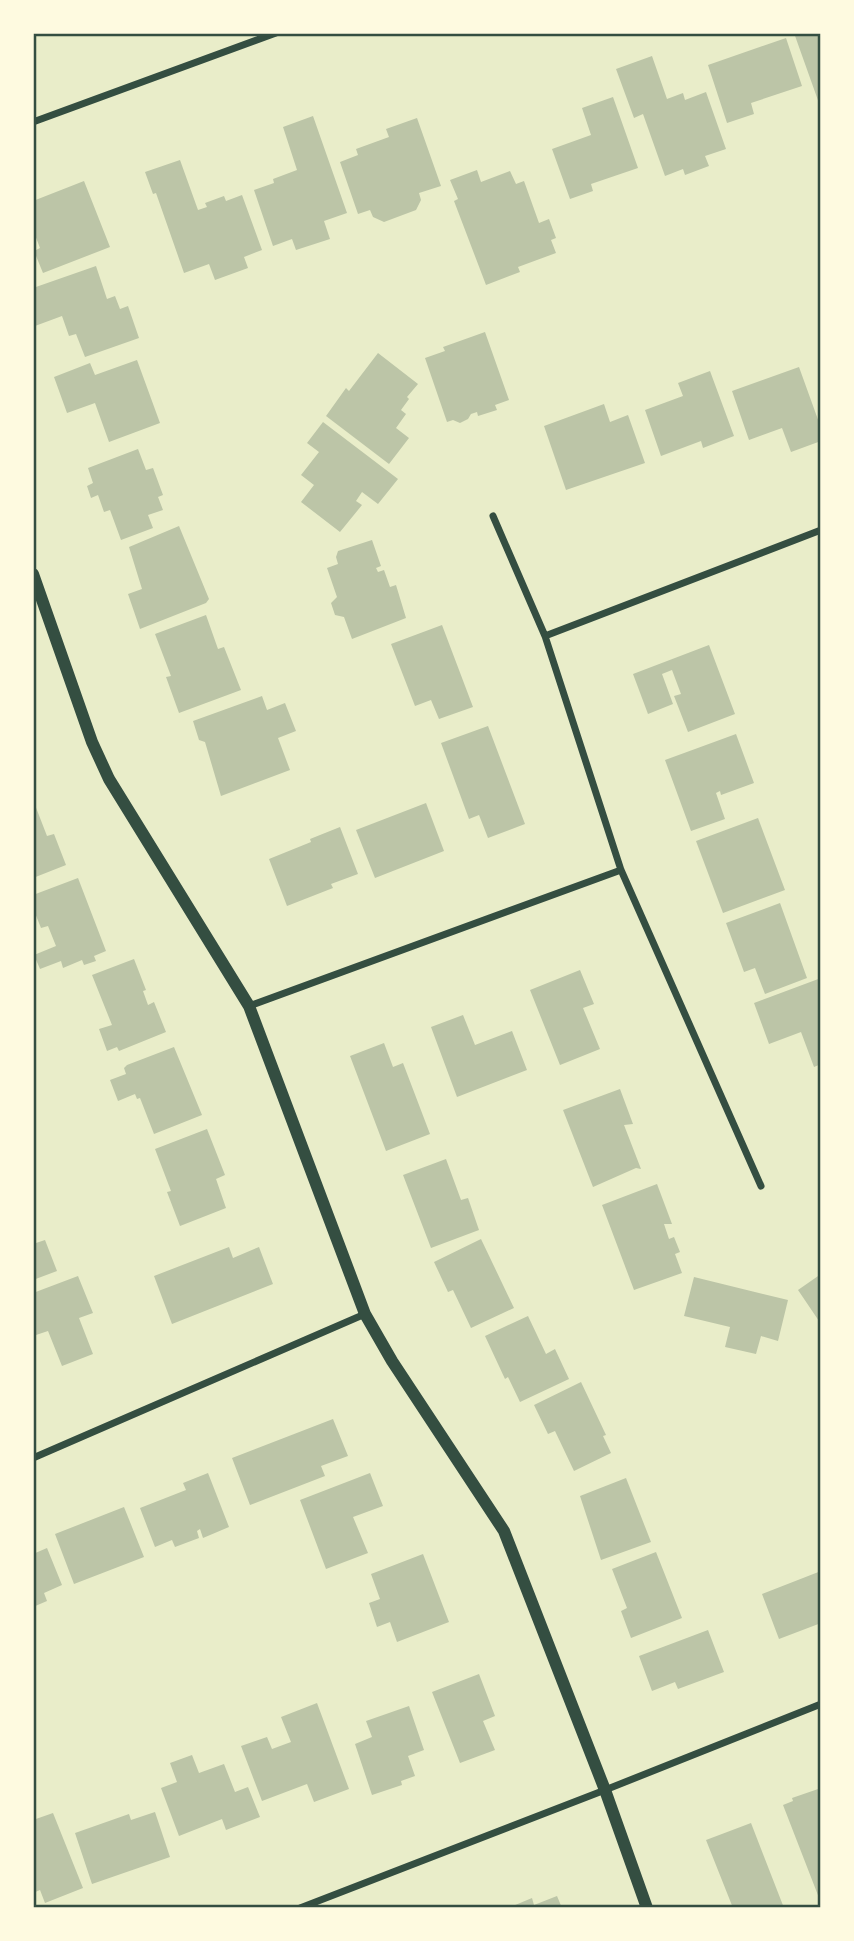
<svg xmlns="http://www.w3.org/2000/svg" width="854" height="1941" font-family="Georgia,serif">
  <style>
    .building { fill: #bcc5a7 }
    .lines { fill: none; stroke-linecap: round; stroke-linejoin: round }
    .minor { stroke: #344e41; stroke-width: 7 }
    .tertiary { stroke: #344e41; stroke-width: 12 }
    .neatline { fill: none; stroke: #344e41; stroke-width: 2.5 }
  </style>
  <rect width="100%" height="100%" fill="#e9edc9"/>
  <path class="building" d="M794,33H821V106H820Z
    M786,38L802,86L751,103L754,114L727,123L708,65Z
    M652,56L667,99L683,93L685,100L706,92L726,149L705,156L709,166L685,175L683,169L665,176L643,114L634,118L616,69Z
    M613,97L638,168L591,184L593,191L570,199L552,149L591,135L582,108Z
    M313,116L347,213L324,221L330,239L296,250L292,239L273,246L254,190L274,183L273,179L297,170L283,127Z
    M417,118L441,186L419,193L421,200L416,210L384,222L373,217L370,210L358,214L340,162L358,155L356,149L389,137L386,129Z
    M180,160L198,210L207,207L205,203L224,196L226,201L242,195L262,250L244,257L248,268L215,280L209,264L184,273L156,193L153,194L145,172Z
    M477,170L481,182L510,171L516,184L524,181L539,223L549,219L556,238L551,240L556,253L518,267L520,272L486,285L454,201L458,199L450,180Z
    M84,181L110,247L43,273L34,251L40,248L35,235H33V201Z
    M96,266L107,299L115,296L120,309L128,306L139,338L85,357L76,334L69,336L62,316L35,326L33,288Z
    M485,332L509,400L495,405L497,410L478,416L477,412L471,414L468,419L460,423L453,420L447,422L425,358L445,351L443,347Z
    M378,353L418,384L407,397L409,399L401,410L406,414L396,428L409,438L389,464L326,416L346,388L349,391Z
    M137,360L160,423L109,442L95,403L67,413L54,377L90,363L95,375Z
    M799,367L821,428V441L791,452L782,428L749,440L732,391Z
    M710,371L734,436L703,448L701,441L661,456L645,410L683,396L678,383Z
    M604,404L610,422L628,415L645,463L566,490L544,426Z
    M323,422L398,479L378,504L362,492L356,501L362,505L340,532L301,502L314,485L301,475L319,452L307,443Z
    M138,449L146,470L153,468L163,495L158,497L163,510L148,515L153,528L121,540L110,510L104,512L98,495L91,498L87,486L93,483L88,468Z
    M179,526L209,599L206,603L140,629L128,594L142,589L129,547Z
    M372,540L381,566L376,568L378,572L384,570L390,587L396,585L406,618L352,639L344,617L335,615L331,603L337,597L327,568L338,564L336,557L338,551Z
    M206,615L218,649L224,647L241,690L179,713L166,677L171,676L155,634Z
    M442,625L473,707L439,719L431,700L415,706L391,644Z
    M709,645L735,714L688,732L674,696L681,694L672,670L662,674L673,704L648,714L633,674Z
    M262,696L267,710L285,703L296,731L278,738L290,770L221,796L205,742L199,740L193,721Z
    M488,726L525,824L488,838L479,815L469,819L441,743Z
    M736,734L754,783L721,795L720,791L716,793L725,819L691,831L665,760Z
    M426,803L444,851L375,878L356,830Z
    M35,805L47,836L54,834L66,865L33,878V806Z
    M758,818L785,890L723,913L696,841Z
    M340,827L358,874L331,884L333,888L287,906L269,859L311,842L310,839Z
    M78,878L106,951L94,956L96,961L84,965L82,960L63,968L61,961L40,969L34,955L56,946L48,926L41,928L33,908V895Z
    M780,903L807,978L765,994L755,968L744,972L726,923Z
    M134,959L146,990L143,991L148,1005L154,1002L166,1032L119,1051L117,1047L107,1051L99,1029L112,1025L92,975Z
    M580,970L594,1004L583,1008L600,1049L560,1065L530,990Z
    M821,978V1064L814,1067L801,1032L769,1044L754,1003Z
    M463,1015L475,1045L512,1031L527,1070L457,1097L431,1027Z
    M384,1043L393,1067L403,1063L430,1134L386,1151L350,1056Z
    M174,1047L202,1115L154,1134L140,1098L137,1099L135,1094L118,1101L110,1080L126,1074L124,1068L127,1065Z
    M620,1089L633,1124L624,1125L641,1169L636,1168L593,1187L563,1110Z
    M207,1129L225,1175L216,1179L226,1208L180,1226L167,1192L171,1191L155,1149Z
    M446,1159L461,1200L468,1198L479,1230L431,1248L403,1175Z
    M657,1184L672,1224H664L669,1239L674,1237L680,1252L675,1254L682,1273L634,1290L602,1205Z
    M481,1239L514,1308L471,1328L453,1290L448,1292L434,1262Z
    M45,1240L57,1271L33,1280V1244Z
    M229,1247L233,1258L259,1247L273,1284L172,1324L154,1276Z
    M821,1274V1324L798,1290Z
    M78,1276L93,1313L79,1318L93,1354L62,1366L48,1331L33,1336V1293Z
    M694,1277L788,1300L778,1341L761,1336L756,1354L725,1347L730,1327L684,1316Z
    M528,1316L546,1354L555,1349L569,1379L520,1402L508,1377L505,1379L485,1336Z
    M581,1382L606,1435L603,1436L611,1453L574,1471L555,1431L548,1434L534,1405Z
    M333,1419L348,1456L321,1466L325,1476L250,1505L232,1458Z
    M208,1473L229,1527L203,1538L200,1529L197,1531L199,1538L175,1547L172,1540L155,1547L140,1508L186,1490L183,1483Z
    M370,1473L383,1506L353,1517L368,1553L326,1569L300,1500Z
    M626,1478L651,1542L601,1560L580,1496Z
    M124,1507L144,1557L74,1584L55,1534Z
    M47,1548L62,1585L44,1593L47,1601L33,1607V1554Z
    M656,1552L682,1618L631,1638L621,1611L627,1608L612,1569Z
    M423,1554L449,1622L397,1642L390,1622L377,1627L369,1603L380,1599L371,1574Z
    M821,1571V1623L779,1639L762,1594Z
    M708,1630L724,1672L678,1689L675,1682L652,1691L639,1656Z
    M479,1674L495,1716L483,1721L495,1750L460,1763L432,1692Z
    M317,1703L349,1789L314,1802L307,1784L262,1801L241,1746L267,1737L272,1749L291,1742L281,1717Z
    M409,1706L424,1750L408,1756L415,1776L401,1781L402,1785L372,1795L355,1744L372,1737L366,1721Z
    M192,1755L199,1773L224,1764L235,1792L248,1787L260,1817L226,1830L222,1819L179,1836L161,1788L177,1782L170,1763Z
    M821,1788V1903L783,1805L793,1801L792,1798Z
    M155,1812L170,1857L92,1884L75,1833L129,1814L131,1820Z
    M53,1813L83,1888L45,1903L40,1890L33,1893V1820Z
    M751,1823L763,1854L784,1908H733L706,1840Z
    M557,1896L562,1908H508L532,1898L534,1905Z"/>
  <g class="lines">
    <path class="minor" d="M33,122L276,33
      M493,516L545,636L621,870L761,1186
      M545,636L821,530
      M249,1006L621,870
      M33,1458L365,1314
      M300,1908L605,1790L821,1704"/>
    <path class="tertiary" d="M33,574L92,742L109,779L249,1006L365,1314L392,1361L504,1531L605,1790L647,1908"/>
  </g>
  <rect width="854" height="1941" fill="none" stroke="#fefae0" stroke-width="70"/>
  <rect x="35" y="35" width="784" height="1871" class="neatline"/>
</svg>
